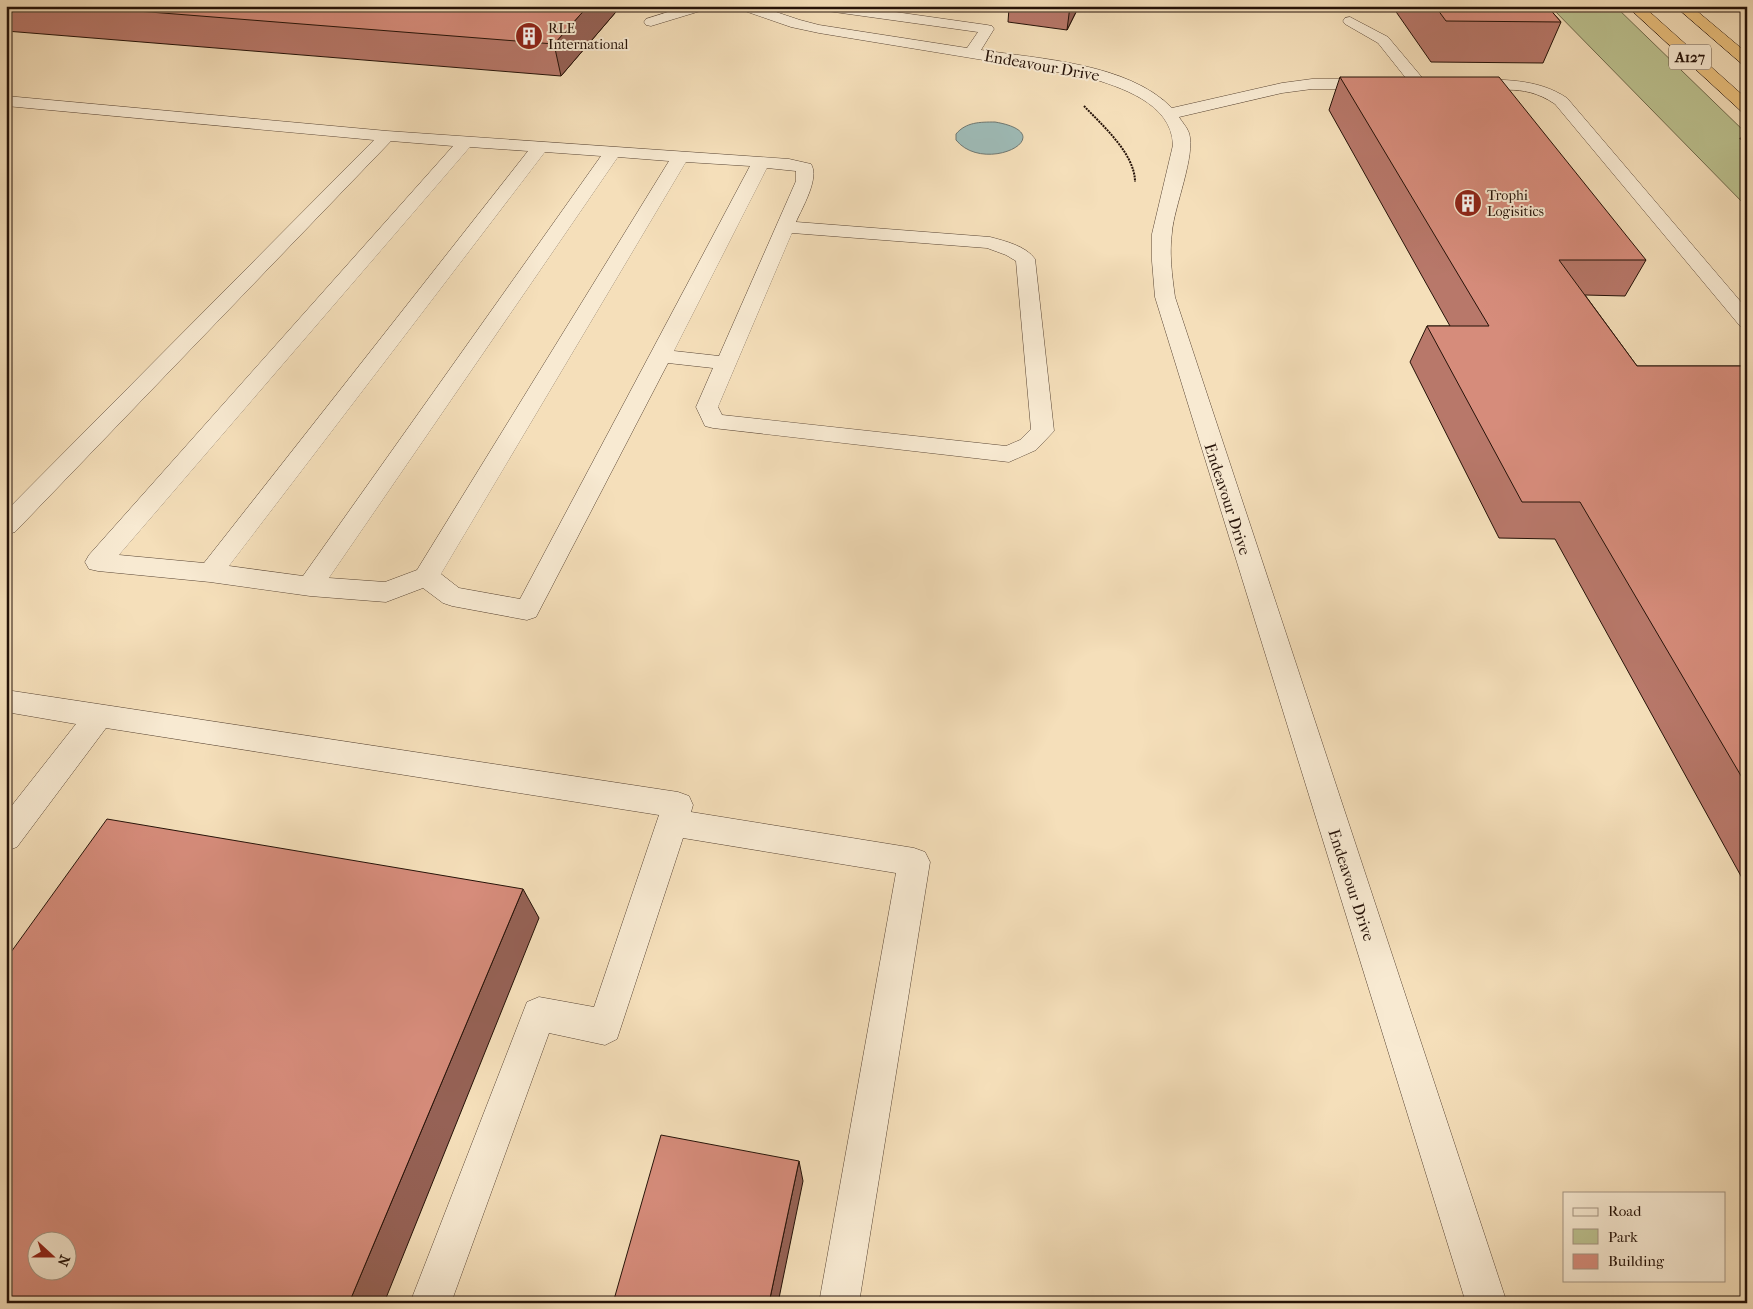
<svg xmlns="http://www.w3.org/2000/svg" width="1753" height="1309" font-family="'IM FELL French Canon',serif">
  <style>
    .green { fill: #bcc290; stroke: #706a4c }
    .water { fill: #9ebbb7; stroke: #6e7771 }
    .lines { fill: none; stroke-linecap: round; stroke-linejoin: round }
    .minor-casing { stroke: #594534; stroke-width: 1 }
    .highway-casing { stroke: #251208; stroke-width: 1 }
    .path { stroke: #251208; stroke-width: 2; stroke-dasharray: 2 1; stroke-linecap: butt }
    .minor { fill: #f8ead2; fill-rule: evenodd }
    .highway { fill: #eac07d; fill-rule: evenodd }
    .wall { fill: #b8786a; stroke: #251208 }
    .shaded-wall { fill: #966256; stroke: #251208 }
    .building { fill: #d68c7b; stroke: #251208; fill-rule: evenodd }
    .labels { text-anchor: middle; stroke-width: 4; stroke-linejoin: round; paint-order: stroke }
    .far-poi-label { font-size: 14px; fill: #251208; stroke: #f8ead2; text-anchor: start }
    .shield { fill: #f8ead2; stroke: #645345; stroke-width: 1 }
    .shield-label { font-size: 15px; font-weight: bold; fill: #251208 }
    .street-label { font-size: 16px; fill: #251208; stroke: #f8ead2 }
  </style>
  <rect width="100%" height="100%" fill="#f5dfba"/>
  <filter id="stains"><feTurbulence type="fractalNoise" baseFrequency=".004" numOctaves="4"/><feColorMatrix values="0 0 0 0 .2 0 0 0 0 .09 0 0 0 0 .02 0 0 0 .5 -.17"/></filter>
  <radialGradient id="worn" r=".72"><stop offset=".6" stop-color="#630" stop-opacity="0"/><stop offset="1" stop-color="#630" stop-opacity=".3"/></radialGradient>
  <path class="green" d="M1550,6H1615L1747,134V207Z"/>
  <path class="water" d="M995,122C1065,134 985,176 956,140V134C966,122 980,122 995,122Z"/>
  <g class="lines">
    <g class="minor-casing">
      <path id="minor" d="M687,6H709L707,9L651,26L646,25L644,22L646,19Z
        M737,6H758L800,20L819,25L967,48L978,32L820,10L813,6H853L987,25L992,26L994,29L981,50C1040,59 1128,63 1172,108L1282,83L1312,79H1375L1381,81L1383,84L1381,87L1375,89H1312L1282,93L1179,117C1182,122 1187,127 1189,133C1196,155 1174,207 1172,232C1169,253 1172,275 1175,297L1507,1303H1466L1155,297L1152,261V234L1173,145C1172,103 1120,87 1087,77L819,33L791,27L739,9Z
        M1739,6H1747V10L1741,9Z
        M1350,17L1388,37L1425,81L1427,84L1425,87H1413L1378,43L1345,24L1343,21L1345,18Z
        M1468,79C1503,80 1537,78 1567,98L1747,309V328L1740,326L1555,104C1519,80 1498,96 1462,87L1460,84L1462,81Z
        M6,96L387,131L789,159L811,164C820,178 802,208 796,222L990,237C1005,241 1026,246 1035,259L1054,431L1036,450L1009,462L713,428L705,426L696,407L713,368L668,363L536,617L527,620L452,606L443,603L423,588L386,602L310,596L210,582L98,571L89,569L85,562L89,555L453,146L391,141L15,532L6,535V511L374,140L6,106ZM470,147L528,151L204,563L119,555ZM545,152L601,156L303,576L229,566ZM618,157L669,161L417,570L385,582L329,578ZM686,162L750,166L520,599L459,588L441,574ZM767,168L796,171V181L719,356L674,351ZM792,233L987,248L1006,255L1016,261L1031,429L1020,440L1006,446L722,415L718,407Z
        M6,690L678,792L689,796L693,805L691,812L914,848L925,852L930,862L859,1303H819L896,873L683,838L617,1039L605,1045L549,1033L451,1303H410L527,1002L539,997L594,1007L659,815L106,728L17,847L6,851V813L76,724L6,712Z"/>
    </g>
    <g class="highway-casing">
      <path id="highway" d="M1627,6H1643L1747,99V113L1741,111Z
        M1675,6H1691L1747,53V66L1742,64Z"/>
    </g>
    <path class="path" d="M1084,106C1103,126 1135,154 1135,182
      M1740,138L1747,144"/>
    <use href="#minor" class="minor"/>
    <use href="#highway" class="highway"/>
  </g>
  <path class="wall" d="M6,6H621L561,76L6,31Z
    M998,6H1079L1067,30L1008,22L1009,8Z
    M1392,6H1547L1561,22L1543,63L1431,62Z
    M1340,77L1646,260L1625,296L1585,295L1637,366H1747V887L1555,539L1499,538L1410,362L1427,326H1450L1329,110Z"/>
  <path class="shaded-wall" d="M588,6H621L561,76L554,44Z
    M1070,6H1079L1067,30Z
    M523,889L539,918L384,1303H349Z
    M799,1161L803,1181L778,1303H769Z"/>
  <path class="building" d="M74,6H588L554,44Z
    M1435,6H1547L1561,22L1446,21Z
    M1340,77H1499L1646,260H1559L1637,366H1747V786L1580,502H1522L1427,326H1489Z
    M107,819L523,889L349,1303H6V959ZM38,1242H68V1272H38Z
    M661,1135L799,1161L769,1303H613Z"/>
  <defs>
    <g id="building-disc" transform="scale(1.4375)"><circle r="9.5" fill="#8f2418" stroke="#f8ead2"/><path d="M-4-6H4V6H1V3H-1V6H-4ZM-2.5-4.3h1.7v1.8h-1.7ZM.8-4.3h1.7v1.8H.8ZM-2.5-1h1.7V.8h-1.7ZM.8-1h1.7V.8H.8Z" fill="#fff"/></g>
  </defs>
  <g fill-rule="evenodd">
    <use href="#building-disc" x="529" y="36"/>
    <use href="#building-disc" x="1468" y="203"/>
  </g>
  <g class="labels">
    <g class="far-poi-label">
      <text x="548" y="33">RLE<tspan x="548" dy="16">International</tspan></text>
      <text x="1487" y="200">Trophi<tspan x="1487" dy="16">Logisitics</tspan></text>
    </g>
    <rect class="shield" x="1669" y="44.5" width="42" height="25" rx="4"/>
    <g class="shield-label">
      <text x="1690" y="62">A127</text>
    </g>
    <g class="street-label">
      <text transform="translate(1042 65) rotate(10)" y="6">Endeavour Drive</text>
      <text transform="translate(1228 499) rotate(72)" y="6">Endeavour Drive</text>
      <text transform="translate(1352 885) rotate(72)" y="6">Endeavour Drive</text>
    </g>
  </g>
  <rect width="1753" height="1309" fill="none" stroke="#f5dfba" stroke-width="25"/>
  <rect x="8" y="8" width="1738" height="1294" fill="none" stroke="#251208" stroke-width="2.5"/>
  <rect x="12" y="12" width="1728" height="1284" fill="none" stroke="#251208"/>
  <rect x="1563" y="1192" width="162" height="90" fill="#f8ead2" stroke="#a49481"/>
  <rect x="1573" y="1208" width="25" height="8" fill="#f8ead2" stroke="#a49481"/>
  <text x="1608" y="1216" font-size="15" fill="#251208">Road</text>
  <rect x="1573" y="1229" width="25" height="15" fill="#bcc290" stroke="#a49481"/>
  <text x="1608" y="1242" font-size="15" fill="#251208">Park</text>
  <rect x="1573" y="1254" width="25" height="15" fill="#d68c7b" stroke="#a49481"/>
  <text x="1608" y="1266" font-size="15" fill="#251208">Building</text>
  <g transform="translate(52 1256) rotate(111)"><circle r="24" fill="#f8ead2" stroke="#a49481"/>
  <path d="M0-4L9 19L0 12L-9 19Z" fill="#8f2418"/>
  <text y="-8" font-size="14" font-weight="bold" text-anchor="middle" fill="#251208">N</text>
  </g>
  <rect width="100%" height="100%" filter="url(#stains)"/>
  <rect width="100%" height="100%" fill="url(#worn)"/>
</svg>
